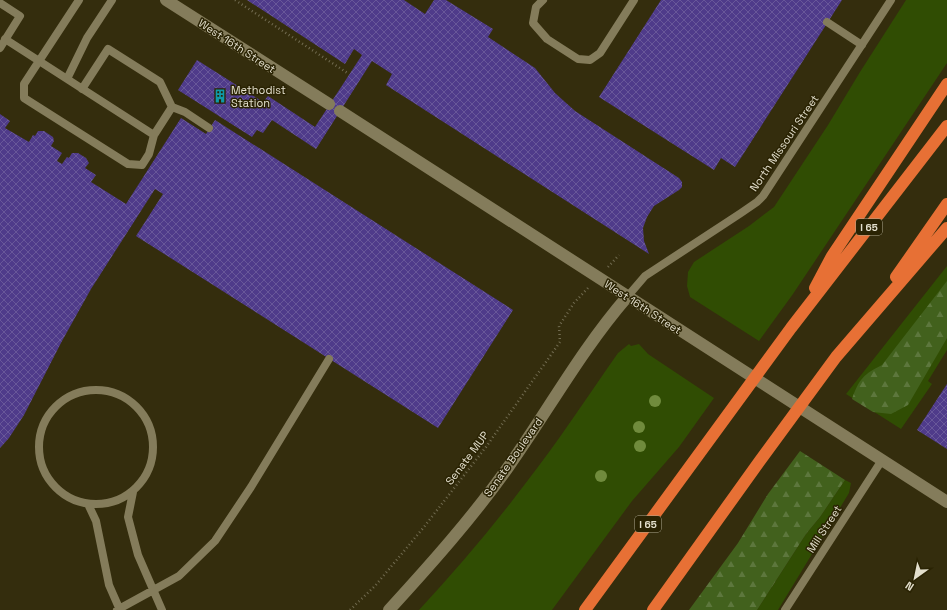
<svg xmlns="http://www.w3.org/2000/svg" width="947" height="610" font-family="'Space Grotesk',sans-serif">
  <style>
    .grass { fill: #304d03 }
    .forest { fill: url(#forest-firs) }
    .building { fill: url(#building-cross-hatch) }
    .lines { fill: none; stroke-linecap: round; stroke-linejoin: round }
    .path { stroke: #726c51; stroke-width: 2.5; stroke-dasharray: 1 3; stroke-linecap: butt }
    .lane { stroke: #847c5b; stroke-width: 8 }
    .secondary { stroke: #847c5b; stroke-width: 12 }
    .highway { stroke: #e77035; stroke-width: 12 }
    .tree { fill: #708b3d }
    .labels { text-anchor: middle; stroke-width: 3; stroke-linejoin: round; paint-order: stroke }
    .shield { fill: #2a2303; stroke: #aca790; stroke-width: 1 }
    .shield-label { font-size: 10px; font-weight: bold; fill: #e3dfcd }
    .street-label { font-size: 11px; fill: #e3dfcd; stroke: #2a2303 }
    .poi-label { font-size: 11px; fill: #e3dfcd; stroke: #2a2303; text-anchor: start }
  </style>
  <defs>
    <pattern id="forest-firs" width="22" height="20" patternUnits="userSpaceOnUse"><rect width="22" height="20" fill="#42611d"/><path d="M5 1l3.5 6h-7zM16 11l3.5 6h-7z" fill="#5d773d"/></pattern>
    <pattern id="building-cross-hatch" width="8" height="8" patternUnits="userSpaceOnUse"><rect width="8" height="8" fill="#4f3b8a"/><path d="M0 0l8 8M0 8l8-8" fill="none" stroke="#685799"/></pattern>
  </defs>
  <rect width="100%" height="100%" fill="#342d0d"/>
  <path class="grass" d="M906,0H947V63L793,294L759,341L690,297L687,286L688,272L694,262L749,226L774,207L828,125L860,72Z
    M947,266V350L928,381L932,384L901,429L846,394Z
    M629,344L631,346L639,344L648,354L714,398L679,447L632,501L552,610H419C456,570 492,528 525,484C558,442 587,397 618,353Z
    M845,480L851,483L849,493L778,610H757L806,534L820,517Z"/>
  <path class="forest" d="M947,281V338L908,405L891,414L873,412L852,399C859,379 864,374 882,365Z
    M800,451L845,480L820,517L806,534L757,610H689L738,543L768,494Z"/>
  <path class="building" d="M247,0H404L425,14L434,0H446L493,29L488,37L535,68L555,93L575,111L679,178L682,182V187L679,190L654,206L647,217L643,228L644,241L649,254L386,85L392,74L372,61L316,149L272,120L263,133L257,130L252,137L178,90L197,60L263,102L268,96L315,127L362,55L354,49L345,64Z
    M661,0H842L735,167L721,158L714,170L599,97Z
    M0,114L10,121L5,128L29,142L33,135L35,136L38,131H44L53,137L54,141L51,146L62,153L57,161L62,164L67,157L69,158L72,153H78L86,158L89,163L85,168L96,175L91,182L126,204L181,118L206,134L215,120L513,310L438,428L136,236L163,194L155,189L91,289L62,341L24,415L9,438L0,448Z
    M947,384V449L917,430Z"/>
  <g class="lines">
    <path class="path" d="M235,0L349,74
      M608,267L619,255
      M350,610L375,586L424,527L486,447L560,342L559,326L574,303L588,288"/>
    <path class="lane" d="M79,0L24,84V98L128,164L142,165L149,154L154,135L172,107L160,82L108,49L82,89
      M543,0L536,7L533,23L547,39L578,59L590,60L600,53L634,0
      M0,3L20,16L0,48
      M827,22L862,45
      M5,39L154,135
      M67,79L87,38L112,0
      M172,107L185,112L209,128
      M627,297L645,276L741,213L757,202L763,196L891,0
      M39 447a57 57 0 1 1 114 0a57 57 0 1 1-114 0Z
      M133,492L128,517L138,555L162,610
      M88,504L96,521L109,585L120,610
      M117,610L179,576L215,541L251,487L329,359
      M785,610L882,460"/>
    <path class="secondary" d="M166,0L329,104
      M340,111L947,502
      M389,610C431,564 473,517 509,466C549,409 582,349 627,297"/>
    <path class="highway" d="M896,277L947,204
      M815,288L832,256L947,84
      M585,610L791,328L947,126
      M653,610L759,462L836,357L947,228"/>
  </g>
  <g class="tree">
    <circle cx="655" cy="401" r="6"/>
    <circle cx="639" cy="427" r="6"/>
    <circle cx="640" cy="446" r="6"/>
    <circle cx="601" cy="476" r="6"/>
  </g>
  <defs>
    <g id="building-bare" transform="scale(1.08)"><path d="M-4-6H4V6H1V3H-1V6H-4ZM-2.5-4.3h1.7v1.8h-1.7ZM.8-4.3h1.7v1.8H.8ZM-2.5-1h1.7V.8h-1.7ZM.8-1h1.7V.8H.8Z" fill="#0f9aa8" stroke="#2a2303" stroke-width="2.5" paint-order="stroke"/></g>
  </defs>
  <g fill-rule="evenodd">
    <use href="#building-bare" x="220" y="96"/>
  </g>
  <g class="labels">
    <g class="shield">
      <rect x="856" y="219" width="26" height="16" rx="3"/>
      <rect x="635" y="516" width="26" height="16" rx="3"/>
    </g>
    <g class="shield-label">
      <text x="869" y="231">I 65</text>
      <text x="648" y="528">I 65</text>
    </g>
    <g class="street-label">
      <text transform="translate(237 46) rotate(33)" y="4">West 16th Street</text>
      <text transform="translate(784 143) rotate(-56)" y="4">North Missouri Street</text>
      <text transform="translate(643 307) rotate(33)" y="4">West 16th Street</text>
      <text transform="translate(513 457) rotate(-55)" y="4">Senate Boulevard</text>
      <text transform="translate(467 458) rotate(-53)" y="4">Senate MUP</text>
      <text transform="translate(824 529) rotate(-57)" y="4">Mill Street</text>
    </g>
    <g class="poi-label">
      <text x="231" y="94">Methodist<tspan x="231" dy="13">Station</tspan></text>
    </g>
  </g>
  <g transform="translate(915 578) rotate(213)" stroke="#2a2303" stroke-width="3" paint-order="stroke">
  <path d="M0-3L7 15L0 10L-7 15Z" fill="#e3dfcd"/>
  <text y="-6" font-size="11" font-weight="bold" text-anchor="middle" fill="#e3dfcd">N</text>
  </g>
</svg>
